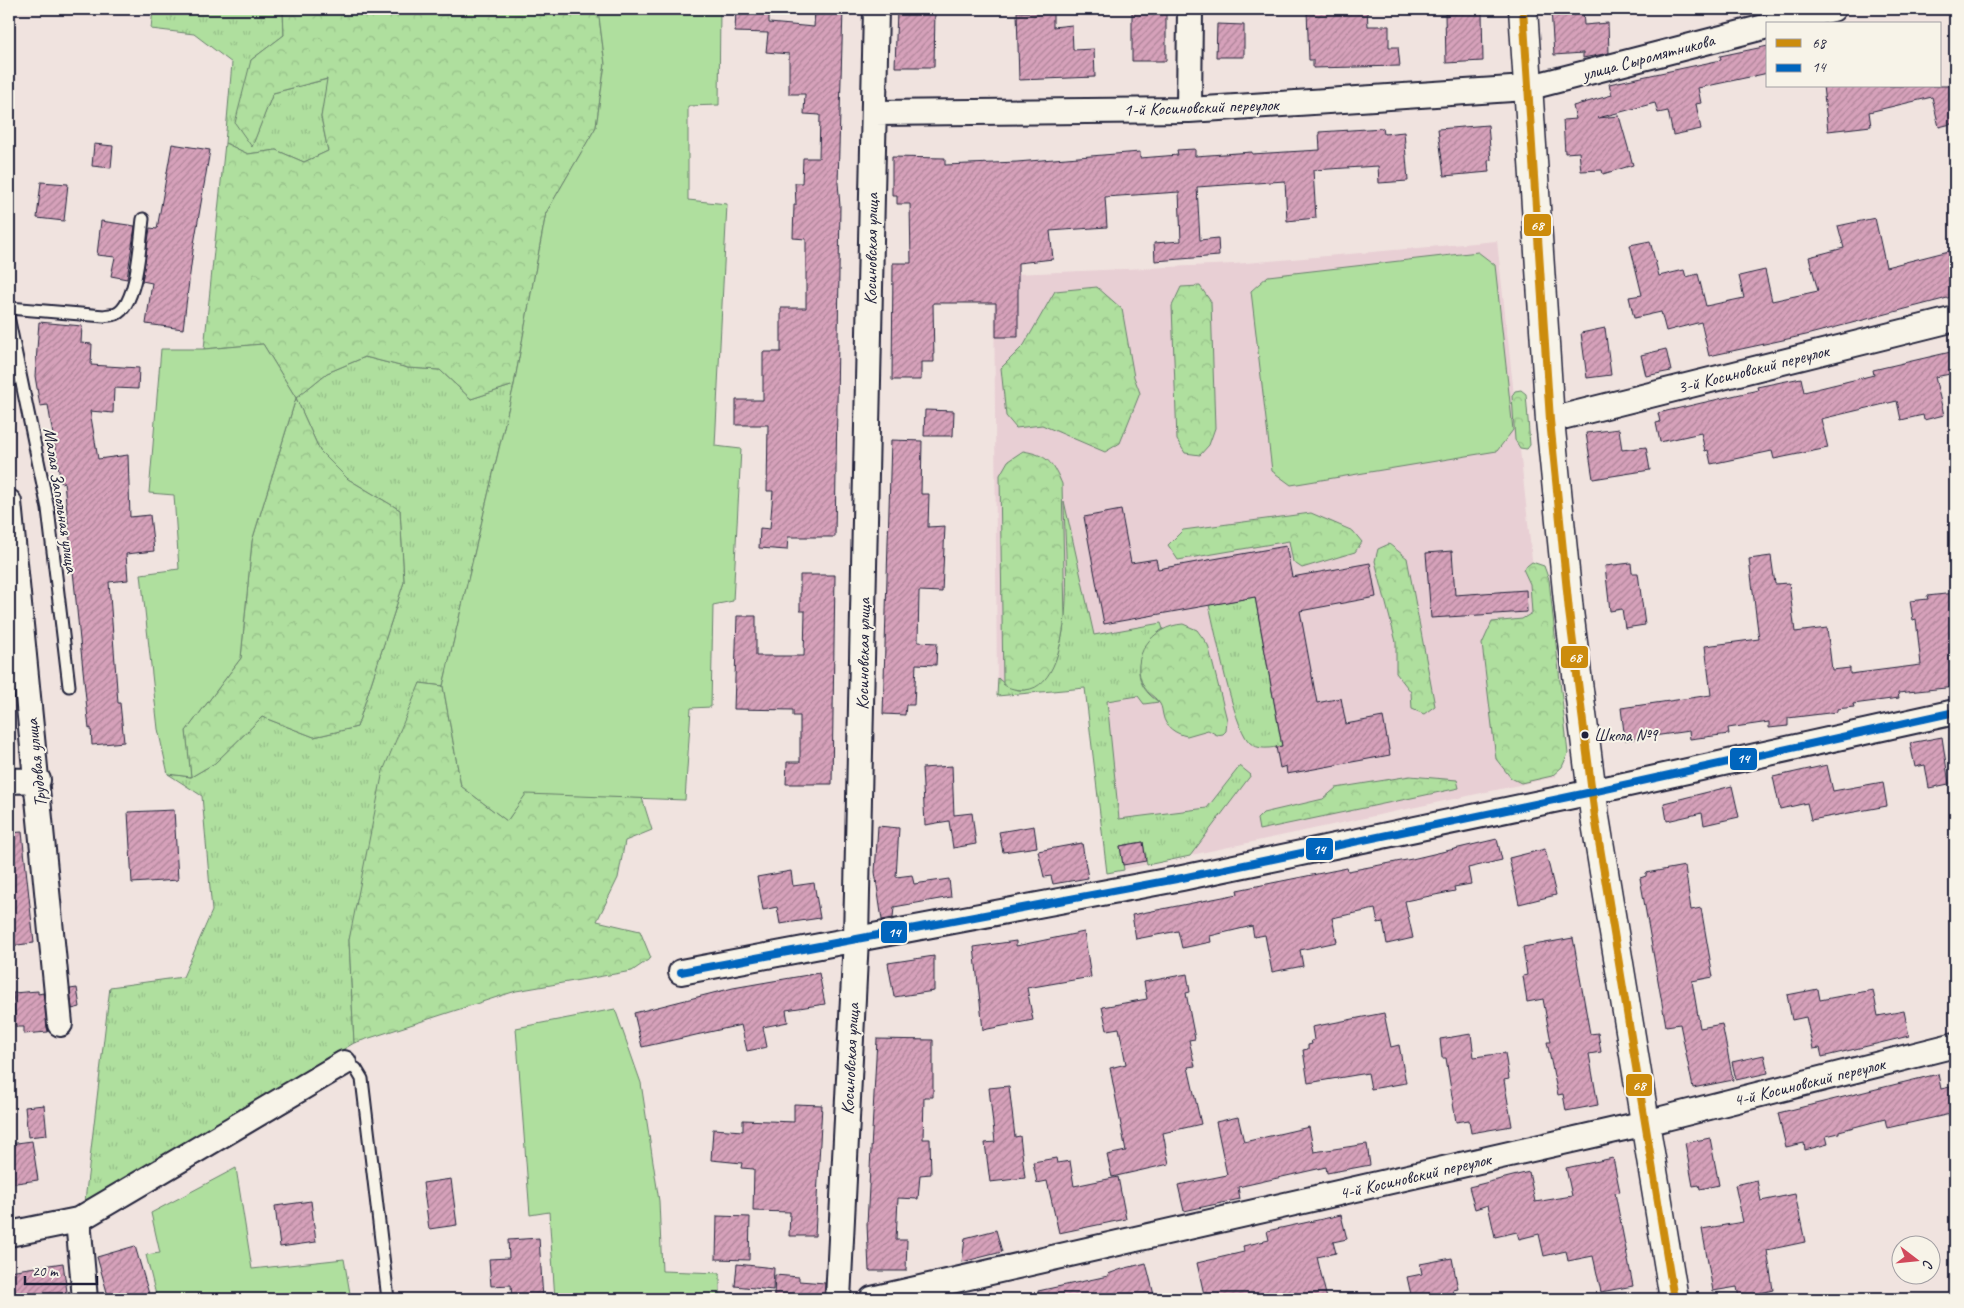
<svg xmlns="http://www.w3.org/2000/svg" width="1964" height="1308" font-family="Caveat,sans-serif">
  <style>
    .built { fill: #e8cfd4 }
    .grass { fill: url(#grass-tufts); stroke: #68806c }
    .forest { fill: url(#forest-crowns); stroke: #68806c }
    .garden { fill: #afdf9e; stroke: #68806c }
    .building { fill: url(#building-hatch); stroke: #22223b }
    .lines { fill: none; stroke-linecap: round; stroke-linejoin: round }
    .service-casing { stroke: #22223b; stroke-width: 15 }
    .minor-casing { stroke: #22223b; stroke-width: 28 }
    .tertiary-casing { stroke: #22223b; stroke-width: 31 }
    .service { stroke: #f7f3e8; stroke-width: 11 }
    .minor { stroke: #f7f3e8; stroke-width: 24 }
    .tertiary { stroke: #f7f3e8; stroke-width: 28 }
    .bus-1-casing { stroke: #f7f3e8; stroke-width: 11 }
    .bus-2-casing { stroke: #f7f3e8; stroke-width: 11 }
    .bus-1 { stroke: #cc8c0c; stroke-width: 8 }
    .bus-2 { stroke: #0065bd; stroke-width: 8 }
    .bus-dot { fill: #22223b; stroke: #f7f3e8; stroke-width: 2 }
    .labels { text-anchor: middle; stroke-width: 4; stroke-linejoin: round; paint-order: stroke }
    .bus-label { font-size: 17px; fill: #22223b; stroke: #f7f3e8; text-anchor: start }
    .street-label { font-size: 18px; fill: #22223b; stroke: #f7f3e8 }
    .line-badge { stroke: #f7f3e8; stroke-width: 2 }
    .badge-label { font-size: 14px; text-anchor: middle; font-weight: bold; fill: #fff }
  </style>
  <defs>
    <pattern id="grass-tufts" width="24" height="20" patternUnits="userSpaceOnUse" patternTransform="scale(1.25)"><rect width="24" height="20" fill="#afdf9e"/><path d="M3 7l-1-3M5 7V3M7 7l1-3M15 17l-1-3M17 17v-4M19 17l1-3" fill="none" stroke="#96bf89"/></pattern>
    <pattern id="forest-crowns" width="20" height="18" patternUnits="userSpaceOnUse" patternTransform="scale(1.25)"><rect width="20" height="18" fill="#afdf9e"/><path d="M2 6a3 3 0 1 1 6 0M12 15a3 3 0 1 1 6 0" fill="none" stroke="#96bf89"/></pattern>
    <pattern id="building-hatch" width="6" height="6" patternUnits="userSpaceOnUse" patternTransform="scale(1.25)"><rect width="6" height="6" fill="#d6a1ba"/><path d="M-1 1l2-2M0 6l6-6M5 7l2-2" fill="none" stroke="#ad8398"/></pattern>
  </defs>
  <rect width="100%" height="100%" fill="#f0e3df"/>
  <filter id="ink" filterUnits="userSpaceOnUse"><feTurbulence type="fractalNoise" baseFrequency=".02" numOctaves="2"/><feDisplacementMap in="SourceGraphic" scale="10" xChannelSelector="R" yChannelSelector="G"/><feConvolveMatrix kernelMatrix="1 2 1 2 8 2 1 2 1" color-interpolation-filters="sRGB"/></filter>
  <g filter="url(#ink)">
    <path class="built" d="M1497,241L1556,777L1107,873L1085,688L997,696L994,275L1234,264Z"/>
    <path class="grass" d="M153,9H283L284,35L251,60L252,146L273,93L328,79L321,117L328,151L304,162L276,150L248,154L225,143L232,63L194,34L151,29Z
      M365,357L408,368L440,370L471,399L514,385L443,686L420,683L349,940L354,1043L85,1201L110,987L183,977L212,911L202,796L168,774L191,777L215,763L262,717L314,737L357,727L404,582L400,510L348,479L320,451L296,398L327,373Z
      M1064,501L1094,635L1161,623L1163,629C1137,648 1127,682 1159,702L1144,704L1138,696L1107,701L1119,819L1207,808L1240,766L1251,775L1190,856L1147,865L1143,842L1120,846L1124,870L1107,873L1085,688L997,696L998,678C1008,688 1021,695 1035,686C1079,659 1064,547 1064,501Z
      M1255,597L1282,746C1271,748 1258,751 1249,742C1232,723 1216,633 1209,605Z"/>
    <path class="forest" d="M283,9H598L605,64L596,127L546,213L514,385L471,399L440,370L408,368L365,357L327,373L296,398L320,451L348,479L400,510L404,582L357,727L314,737L262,717L215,763L191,777L186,731L241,658L252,541L296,398L263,344L204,349L225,143L248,154L276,150L304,162L328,151L321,117L327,79L273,93L252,147L235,123L251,60L284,35Z
      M1200,286L1211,302L1215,428L1209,445L1200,455L1185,453L1177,440L1172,306L1181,287Z
      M1097,287L1122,309L1134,377L1140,393L1120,443L1105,452L1042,425L1016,428L1006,416L1001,368L1024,345L1055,291Z
      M1521,390L1526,394L1530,445L1527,449L1520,448L1515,440L1512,396L1515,391Z
      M1023,451C1047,455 1053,462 1062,484L1065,617C1062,640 1055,688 1025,690C1017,690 1009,689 1003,684L1000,475L1008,461Z
      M1311,513L1353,531L1362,542L1355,552L1302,568L1293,562L1289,541L1178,560L1168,545L1183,530Z
      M1389,544L1407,558L1435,706L1424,714L1412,709L1411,692L1396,673V642L1375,561L1378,549Z
      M1532,562L1544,566L1549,580L1568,754L1562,767L1552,776L1521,783L1511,778L1496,759L1482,644L1492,622L1522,619L1532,613L1530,584L1523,569Z
      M1183,624L1197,630L1208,645L1227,720L1226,731L1223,734L1217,735L1208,730L1187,736C1176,734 1165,727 1163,715C1162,711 1162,707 1160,704C1156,697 1148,694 1144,687C1128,657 1152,626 1183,624Z
      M420,683L443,686L461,786L507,821L526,793L642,798L652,830L625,841L618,878L597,921L640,931L651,958L632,971L516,991L354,1043L349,940L383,771Z
      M1410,776L1457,780L1459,788L1259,830L1257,819L1263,813L1323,799L1336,788Z"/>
    <path class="garden" d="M598,9H720L719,105L688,106V200L727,204L715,446L741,449L733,601L713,605L711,707L691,708L685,800L526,794L507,821L461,786L443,686L514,385L546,213L596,127L605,64Z
      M1478,252L1495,265L1513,430L1497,451L1291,485L1272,471L1251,291L1268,276Z
      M263,344L296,398L252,541L241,658L186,731L191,777L168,774L158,729L141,574L179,569L174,495L149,493L161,349H204Z
      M615,1009L641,1083L659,1201L662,1271L720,1273V1297H740V1299H555L549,1212L530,1215L516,1028Z
      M236,1168L252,1269L344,1259L351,1299H157L146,1255L160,1253L151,1213Z"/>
    <path class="building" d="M736,9H769V23L814,27L815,9H843L838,183L840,206L835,537H788L787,550L759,548L760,528L770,529L773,491H767L768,425H736V400H763V352H781V308H806V239L793,238L794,205H796L795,183H802L803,158H819L820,115L804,114L805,94H789V54L766,52L768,33L735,32Z
      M897,9H935L934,67H895Z
      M1132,9H1166V61H1132Z
      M1367,9L1368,26H1389V47H1398L1400,66L1313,68V60H1309L1307,11Z
      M1551,9H1583L1584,25L1608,23L1609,53L1583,58V53L1554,55Z
      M1017,12L1053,13V27L1072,25L1073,50L1094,49L1095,77L1019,80Z
      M1482,12L1483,61L1446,63L1445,14Z
      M1217,24L1244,25V57H1216Z
      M1768,46V73L1698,88L1701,103L1696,104L1701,129L1673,135L1668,111L1658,113L1655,103L1598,118L1619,116L1633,165L1603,174L1602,170L1581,171L1579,152L1565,153L1563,120L1576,119L1573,106L1612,95L1609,84L1721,60L1720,56Z
      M1823,86H1955V123L1939,127L1932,97L1869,112L1871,126L1828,131Z
      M1488,125L1491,160L1488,161L1489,172L1444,176L1438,129Z
      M1383,128L1384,134L1404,132L1408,181L1379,183L1378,166L1313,170L1316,218L1287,221L1285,181L1197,187L1200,240L1218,238L1219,256L1155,261L1154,243L1181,241L1179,192L1105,197L1107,227L1050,231L1053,259L1018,263V337H996V303H933L934,362H921V380H892L893,263H911L910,204H897V195H892V157L945,158V165L1017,162L1140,152V158L1178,155L1177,150L1195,149V156L1252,152V154L1320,150L1319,132Z
      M94,144L113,146L111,168L92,166Z
      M172,144L210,150L193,250L183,329L146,324L152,283L142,281L150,228L157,229Z
      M41,182L68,184L64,221L37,218Z
      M1875,218L1886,267L1949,251L1950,258L1955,257V296L1806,335L1709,356L1701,322L1666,331L1661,312L1634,318L1629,297L1642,295L1630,245L1650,241L1659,276L1684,270L1686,277L1698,274L1706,306L1744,298L1739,276L1765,270L1772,301L1818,291L1809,257L1844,248L1838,226Z
      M101,221L135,226L127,279L111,276L115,257L97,255Z
      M39,322L82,326L81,343L92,344L91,365L139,368L138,389L114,388L113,413L90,411L98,459L128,455L130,517L150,515L154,551L126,554L128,580L109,582L118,703H120L124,742L92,745L91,728L89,729L64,482L61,483L48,405L40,406L35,376Z
      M1605,328L1611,375L1587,378L1581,333Z
      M1666,349L1671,371L1646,376L1641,355Z
      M1955,351V373L1935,377L1944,415L1924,420L1923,415L1901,420L1897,401L1821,419L1828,448L1774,459L1772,451L1711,464L1708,450L1705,451L1701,433L1660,442L1656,423L1660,422L1658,413L1758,390L1757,387L1801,378L1804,392L1874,375L1873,370Z
      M925,410L954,411L953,436H924Z
      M1619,429L1622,450L1646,447L1650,470L1593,479L1586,433Z
      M891,440L922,441L921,494H929L928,527L945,526L942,592L919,591L918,642L937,643L936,665L916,664L914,705H906L905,715L883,714Z
      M1121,510L1131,563L1156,559L1158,569L1286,546L1292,577L1370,563L1376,597L1300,611L1317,703L1341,698L1346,724L1383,717L1390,755L1287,774L1286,766L1280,768L1276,747L1282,746L1255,597L1104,624L1084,517Z
      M1452,551L1455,595L1526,590L1527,612L1431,618L1426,553Z
      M1771,556L1775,584L1789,583L1795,632L1827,628L1832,670L1850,668V674L1921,665L1916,619L1913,620L1910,601L1928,599L1927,596L1955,593V687L1898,693L1899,698L1853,704L1854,707L1837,709V712L1788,718V726L1769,728V722L1728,728L1729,734L1690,739L1689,731L1625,740L1621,708L1711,695L1705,646L1759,639L1749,559Z
      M1631,563L1632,573H1638L1645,625L1625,628L1622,609L1610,611L1605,566Z
      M800,575H835L832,784H786L787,762H800V716H793V710L734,709L737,616H756V656H804L805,611H800Z
      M1942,737L1949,784L1929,788L1925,765L1915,767L1910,743Z
      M1827,765L1833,791L1883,782L1887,806L1811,820L1807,803L1780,809L1773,777Z
      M952,766L954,815L972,813L976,844L953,848L949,821L925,825L922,768Z
      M1732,786L1739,817L1704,825L1702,813L1667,821L1664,803Z
      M174,810L178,880L132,883L128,812Z
      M878,826L899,828L896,877L912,875L914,884L949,879L951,897L894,907L893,918L882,920L875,872Z
      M1034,826L1037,847L1003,852L999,832Z
      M22,832L34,943L9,946V833Z
      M1497,839L1502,860L1468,868L1471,884L1454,887L1455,891L1405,901L1413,938L1387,944L1383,922L1378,923L1375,909L1332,918L1337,942L1300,950L1303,966L1272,972L1265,935L1254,937L1252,926L1210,936L1211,942L1182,948L1178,931L1136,939L1132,915L1238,894L1237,890L1347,868L1348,871L1412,859Z
      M1143,842L1146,861L1123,865L1120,846Z
      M1082,843L1088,878L1053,884L1051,876L1044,877L1038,851Z
      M1545,849L1556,895L1519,904L1509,858Z
      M1685,866L1691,910L1701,908L1713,977L1692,981L1700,1028L1722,1024L1733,1080L1693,1088L1680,1024L1666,1026L1640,878L1646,876V873Z
      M791,871L793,886L814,883L820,918L780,924L777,907L763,910L757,877Z
      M1084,932L1091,977L1027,988L1033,1020L983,1030L974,947L1016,941V946Z
      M1573,938L1590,1034L1598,1033L1601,1052L1589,1054L1598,1105L1566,1111L1563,1094L1558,1095L1547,1042H1551L1543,999L1527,1002L1523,976L1527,975L1523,947Z
      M934,956V991L894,997L888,963Z
      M819,973L825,1004L786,1010L788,1022L763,1027L767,1047L747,1051L741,1025L642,1047L634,1013L733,988Z
      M1187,974L1190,992L1186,993L1195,1039L1189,1040L1195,1066L1188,1067L1201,1124L1163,1133L1169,1164L1112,1177L1107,1155L1126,1151L1110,1068L1126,1064L1119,1028L1107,1030L1102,1007L1147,999L1144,982Z
      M77,988L80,1007L72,1009L70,989Z
      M1818,989L1820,1000L1873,990L1878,1016L1904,1011L1909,1036L1822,1057L1820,1048L1813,1049L1806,1017L1792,1020L1787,995Z
      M38,991V994L43,993L48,1032L24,1034V1027H16L13,993Z
      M1384,1013L1391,1047L1399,1045L1406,1083L1371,1089L1368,1073L1308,1083L1303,1050L1308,1049V1045L1312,1044L1311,1041L1314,1040L1312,1027Z
      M1471,1034L1474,1057L1505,1053L1509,1079L1504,1080L1512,1126L1471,1133L1469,1120L1456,1122L1446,1058H1442L1440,1039Z
      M877,1039L933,1040V1097H924L923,1139H930L931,1174L920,1175L918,1199L898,1198L896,1240H907L906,1271H869L867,1224Z
      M1764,1055L1768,1073L1736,1080L1732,1062Z
      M1938,1074L1941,1089L1955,1086V1113L1887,1128L1885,1119L1839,1131V1133L1826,1136L1828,1144L1805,1150L1804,1143L1786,1147L1778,1113Z
      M1009,1086L1015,1137L1020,1136L1025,1178L990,1182L985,1143L995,1142L989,1088Z
      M794,1104L822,1105L815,1236H789L790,1212L753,1211L754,1169L741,1168L742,1163L711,1160L713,1129L743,1131V1120L794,1122Z
      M44,1105L47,1135L28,1137L25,1107Z
      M1238,1117L1244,1142L1309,1127L1314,1152L1367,1144L1370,1165L1327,1173L1326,1167L1238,1187L1240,1199L1184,1211L1178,1185L1227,1175L1216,1122Z
      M1710,1138L1719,1185L1700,1189L1699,1185L1693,1186L1685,1143Z
      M32,1141L38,1180L9,1184V1144Z
      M1056,1158L1057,1163L1070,1161L1074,1186L1118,1177L1126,1219L1059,1233L1047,1181L1037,1183L1033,1162Z
      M1613,1158L1620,1192L1615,1193L1633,1286L1601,1292L1593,1256L1568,1261L1566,1251L1544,1256L1539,1234L1519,1239L1517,1232L1495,1237L1488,1205L1475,1209L1469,1187L1529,1172L1535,1202L1572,1196L1566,1168Z
      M451,1179L457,1225L429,1229L423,1183Z
      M1757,1180L1761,1201L1795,1194L1805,1242L1767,1250L1773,1290L1739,1298L1737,1287L1713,1291L1702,1229L1743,1222L1735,1185Z
      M311,1201L316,1242L280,1247L275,1206Z
      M1341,1215L1347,1239L1333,1242L1336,1253L1317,1257L1327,1299H1205L1197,1263L1244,1252L1243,1246L1269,1240L1267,1231Z
      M717,1216L750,1217L749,1260L716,1259Z
      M996,1230L1002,1252L962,1262L965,1238Z
      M539,1238L543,1299H512L511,1285L491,1286L489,1259L509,1258L508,1240Z
      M135,1246L149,1294L132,1299H109L97,1257Z
      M1452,1258L1458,1289L1453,1290L1455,1299H1412L1407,1277L1422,1274L1420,1264Z
      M63,1263L68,1299H9V1271Z
      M1146,1263L1154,1295L1136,1299H1039L1038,1291L1108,1276V1274L1122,1269Z
      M737,1264L774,1268L773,1290L735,1286Z
      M775,1275L799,1277V1281L825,1283L824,1299H778V1297L774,1296Z"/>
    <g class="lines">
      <g class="service-casing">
        <path id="service" d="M9,308L104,316C107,315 113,315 116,314C138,304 140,241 143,219
          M9,321L48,509L69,686
          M344,1063L356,1069L362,1079L388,1299"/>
      </g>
      <g class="minor-casing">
        <path id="minor" d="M1775,24L1833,9
          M1189,110L1190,9
          M874,113L1189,110L1527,88L1768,26
          M1550,420L1955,319
          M9,502L60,1024
          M9,781L38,780
          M681,972L1182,878L1592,792L1955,712
          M78,1220L85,1299
          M9,1234L78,1220L344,1063
          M838,1299L856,938L876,9
          M872,1299L1646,1123L1955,1045"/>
      </g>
      <g class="tertiary-casing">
        <path id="tertiary" d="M1523,9L1550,420L1569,611L1595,817L1674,1299"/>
      </g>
      <use href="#service" class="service"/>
      <use href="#minor" class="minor"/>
      <use href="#tertiary" class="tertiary"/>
      <g class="bus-1-casing">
        <path id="bus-1" d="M1523,9L1550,420L1569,611L1595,817L1674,1299"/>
      </g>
      <g class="bus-2-casing">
        <path id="bus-2" d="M681,972L1182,878L1592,792L1955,712"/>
      </g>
      <use href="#bus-1" class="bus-1"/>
      <use href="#bus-2" class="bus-2"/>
    </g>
  </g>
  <circle class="bus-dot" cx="1585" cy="735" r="4.5"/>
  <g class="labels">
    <g class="bus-label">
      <text x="1594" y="741">Школа №9</text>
    </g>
    <g class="street-label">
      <text transform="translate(1648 57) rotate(-15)" y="6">улица Сыромятникова</text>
      <text transform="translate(1201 107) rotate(-2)" y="6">1-й Косиновский переулок</text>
      <text transform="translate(871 249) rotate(-89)" y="6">Косиновская улица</text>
      <text transform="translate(1753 369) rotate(-14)" y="6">3-й Косиновский переулок</text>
      <text transform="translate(61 500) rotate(81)" y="6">Малая Запольная улица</text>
      <text transform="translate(863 654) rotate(-89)" y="6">Косиновская улица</text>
      <text transform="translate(36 763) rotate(-96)" y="6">Трудовая улица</text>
      <text transform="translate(850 1059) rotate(-87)" y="6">Косиновская улица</text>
      <text transform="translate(1809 1082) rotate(-14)" y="6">4-й Косиновский переулок</text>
      <text transform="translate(1415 1176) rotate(-13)" y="6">4-й Косиновский переулок</text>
    </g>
  </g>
  <g class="line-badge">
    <rect x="1523" y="213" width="29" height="24" rx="5" fill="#cc8c0c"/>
    <rect x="1560" y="645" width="29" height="24" rx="5" fill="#cc8c0c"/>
    <rect x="1729" y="747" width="29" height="24" rx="5" fill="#0065bd"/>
    <rect x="1305" y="837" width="29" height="24" rx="5" fill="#0065bd"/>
    <rect x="880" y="920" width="28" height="24" rx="5" fill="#0065bd"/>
    <rect x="1625" y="1073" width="28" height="24" rx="5" fill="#cc8c0c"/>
  </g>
  <g class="badge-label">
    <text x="1537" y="230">68</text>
    <text x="1575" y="662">68</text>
    <text x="1743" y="763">14</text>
    <text x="1319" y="854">14</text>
    <text x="894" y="937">14</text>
    <text x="1639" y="1090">68</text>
  </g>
  <rect width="1964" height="1308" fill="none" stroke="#f7f3e8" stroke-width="30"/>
  <rect x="15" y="15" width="1934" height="1278" fill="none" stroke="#22223b" stroke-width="2" filter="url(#ink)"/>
  <rect x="1766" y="22" width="175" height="65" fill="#f7f3e8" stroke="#a29fa3"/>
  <rect x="1776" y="39" width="25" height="8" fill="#cc8c0c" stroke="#a29fa3"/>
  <text x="1812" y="48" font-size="15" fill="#22223b">68</text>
  <rect x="1776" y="64" width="25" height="8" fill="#0065bd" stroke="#a29fa3"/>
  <text x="1812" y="72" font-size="15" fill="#22223b">14</text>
  <g transform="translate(1916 1260) rotate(106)"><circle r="24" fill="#f7f3e8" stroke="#a29fa3"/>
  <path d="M0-4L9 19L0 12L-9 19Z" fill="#d1495b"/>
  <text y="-8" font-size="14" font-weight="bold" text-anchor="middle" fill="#22223b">С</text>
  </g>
  <path d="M25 1276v8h72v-8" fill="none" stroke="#22223b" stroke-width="2.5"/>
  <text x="32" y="1276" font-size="15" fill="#22223b" stroke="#f7f3e8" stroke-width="4" paint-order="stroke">20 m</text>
</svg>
